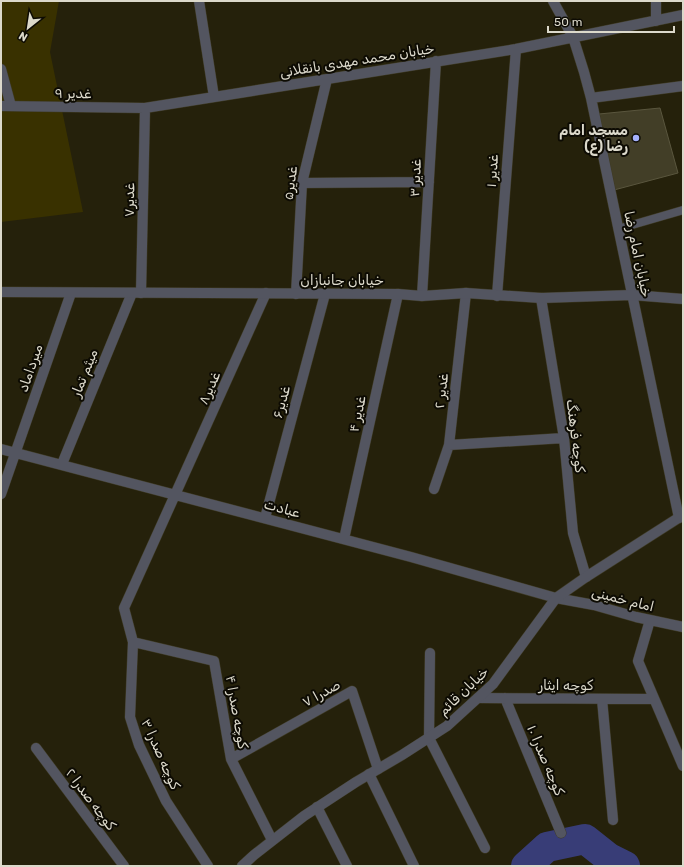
<svg xmlns="http://www.w3.org/2000/svg" width="684" height="867" font-family="Rubik,Cairo,sans-serif">
  <style>
    .green { fill: #393100 }
    .lines { fill: none; stroke-linecap: round; stroke-linejoin: round }
    .river { stroke: #383d77; stroke-width: 30 }
    .building { fill: #423e27; stroke: #5a563e }
    .service-casing { stroke: #3f3b26; stroke-width: 9 }
    .minor-casing { stroke: #3f3b26; stroke-width: 11 }
    .tertiary-casing { stroke: #3f3b26; stroke-width: 11 }
    .service { stroke: #535560; stroke-width: 8 }
    .minor { stroke: #535560; stroke-width: 10 }
    .tertiary { stroke: #535560; stroke-width: 10 }
    .poi-dot { fill: #a5b1fc; stroke: #0d0b03; stroke-width: 1.5 }
    .labels { text-anchor: middle; stroke-width: 4; stroke-linejoin: round; paint-order: stroke }
    .street-label { font-size: 14px; fill: #dcd9cb; stroke: #0d0b03 }
    .poi-label { font-size: 14px; font-weight: bold; fill: #dcd9cb; stroke: #0d0b03; text-anchor: end }
  </style>
  <rect width="100%" height="100%" fill="#25210b"/>
  <path class="green" d="M1,1H59L50,52L83,212L1,222Z"/>
  <g class="lines">
    <path class="river" d="M526,866L547,847L585,839L609,858L625,866"/>
  </g>
  <path class="building" d="M660,108L678,173L614,190L599,114Z"/>
  <g class="lines">
    <g class="service-casing">
      <path id="service" d="M618,229L683,210"/>
    </g>
    <g class="minor-casing">
      <path id="minor" d="M199,1L214,97
        M553,1L573,37L584,72L591,98L679,518
        M656,21V1
        M1,69L11,106
        M591,98L683,86
        M1,106L145,108L516,49L683,15
        M302,183L429,182
        M141,293L145,108
        M296,294L302,183L327,79
        M422,296L436,61
        M497,296L516,49
        M541,298L564,438L573,533L586,577
        M449,445L564,438
        M1,449L411,557L556,598L594,605L636,617L683,627
        M62,464L132,293
        M434,489L449,445L466,293
        M1,494L71,293
        M265,518L325,294
        M344,539L398,294
        M650,620L638,661L683,766
        M133,642L214,661L231,759L272,840
        M430,653L429,738L485,848
        M478,698L654,699
        M505,698L561,833
        M602,699L613,820
        M36,748L124,866
        M231,759L352,691L378,769
        M369,774L414,866
        M317,807L347,866
        M208,866L166,801L139,745L130,717L133,642L124,608L266,293"/>
    </g>
    <g class="tertiary-casing">
      <path id="tertiary" d="M1,292L398,294L422,296L466,293L541,298L632,295L683,299
        M242,866L254,855L304,816L356,782L402,755L447,726L493,684L556,598L586,577L683,515"/>
    </g>
    <use href="#service" class="service"/>
    <use href="#minor" class="minor"/>
    <use href="#tertiary" class="tertiary"/>
  </g>
  <circle class="poi-dot" cx="636" cy="138" r="4"/>
  <g class="labels">
    <g class="street-label">
      <text transform="translate(357 60) rotate(-9)" y="5">خیابان محمد مهدی بانقلانی</text>
      <text transform="translate(73 93) rotate(1)" y="5">غدیر ۹</text>
      <text transform="translate(492 171) rotate(-86)" y="5">غدیر ۱</text>
      <text transform="translate(415 178) rotate(-87)" y="5">غدیر ۳</text>
      <text transform="translate(290 183) rotate(-82)" y="5">غدیر۵</text>
      <text transform="translate(129 200) rotate(-89)" y="5">غدیر۷</text>
      <text transform="translate(638 254) rotate(78)" y="5">خیابان امام رضا</text>
      <text x="342" y="285">خیابان جانبازان</text>
      <text transform="translate(30 368) rotate(-71)" y="5">میرداماد</text>
      <text transform="translate(84 373) rotate(-68)" y="5">میثم تمار</text>
      <text transform="translate(209 388) rotate(-66)" y="5">غدیر۸</text>
      <text transform="translate(441 391) rotate(-83)" y="5">غدیر ۲</text>
      <text transform="translate(281 402) rotate(-75)" y="5">غدیر۶</text>
      <text transform="translate(357 414) rotate(-78)" y="5">غدیر ۴</text>
      <text transform="translate(576 436) rotate(83)" y="5">کوچه فرهنگ</text>
      <text transform="translate(282 508) rotate(15)" y="5">عبادت</text>
      <text transform="translate(623 599) rotate(14)" y="5">امام خمینی</text>
      <text x="566" y="690">کوچه ایثار</text>
      <text transform="translate(463 691) rotate(-44)" y="5">خیابان قائم</text>
      <text transform="translate(321 693) rotate(-29)" y="5">صدرا ۷</text>
      <text transform="translate(237 712) rotate(80)" y="5">کوچه صدرا ۴</text>
      <text transform="translate(161 754) rotate(66)" y="5">کوچه صدرا ۳</text>
      <text transform="translate(546 760) rotate(67)" y="5">کوچه صدرا ۱۰</text>
      <text transform="translate(91 799) rotate(53)" y="5">کوچه صدرا ۲</text>
    </g>
    <g class="poi-label">
      <text x="628" y="135">مسجد امام<tspan x="628" dy="16">رضا (ع)</tspan></text>
    </g>
  </g>
  <rect width="684" height="867" fill="none" stroke="#dcd9cb" stroke-width="4"/>
  <g transform="translate(28 28) rotate(210)" stroke="#0d0b03" stroke-width="3" paint-order="stroke">
  <path d="M0-3L7 15L0 10L-7 15Z" fill="#dcd9cb"/>
  <text y="-6" font-size="11" font-weight="bold" text-anchor="middle" fill="#dcd9cb">N</text>
  </g>
  <path d="M548 26v6h126v-6" fill="none" stroke="#dcd9cb" stroke-width="2"/>
  <text x="554" y="26" font-size="12" fill="#dcd9cb" stroke="#0d0b03" stroke-width="3" paint-order="stroke">50 m</text>
</svg>
